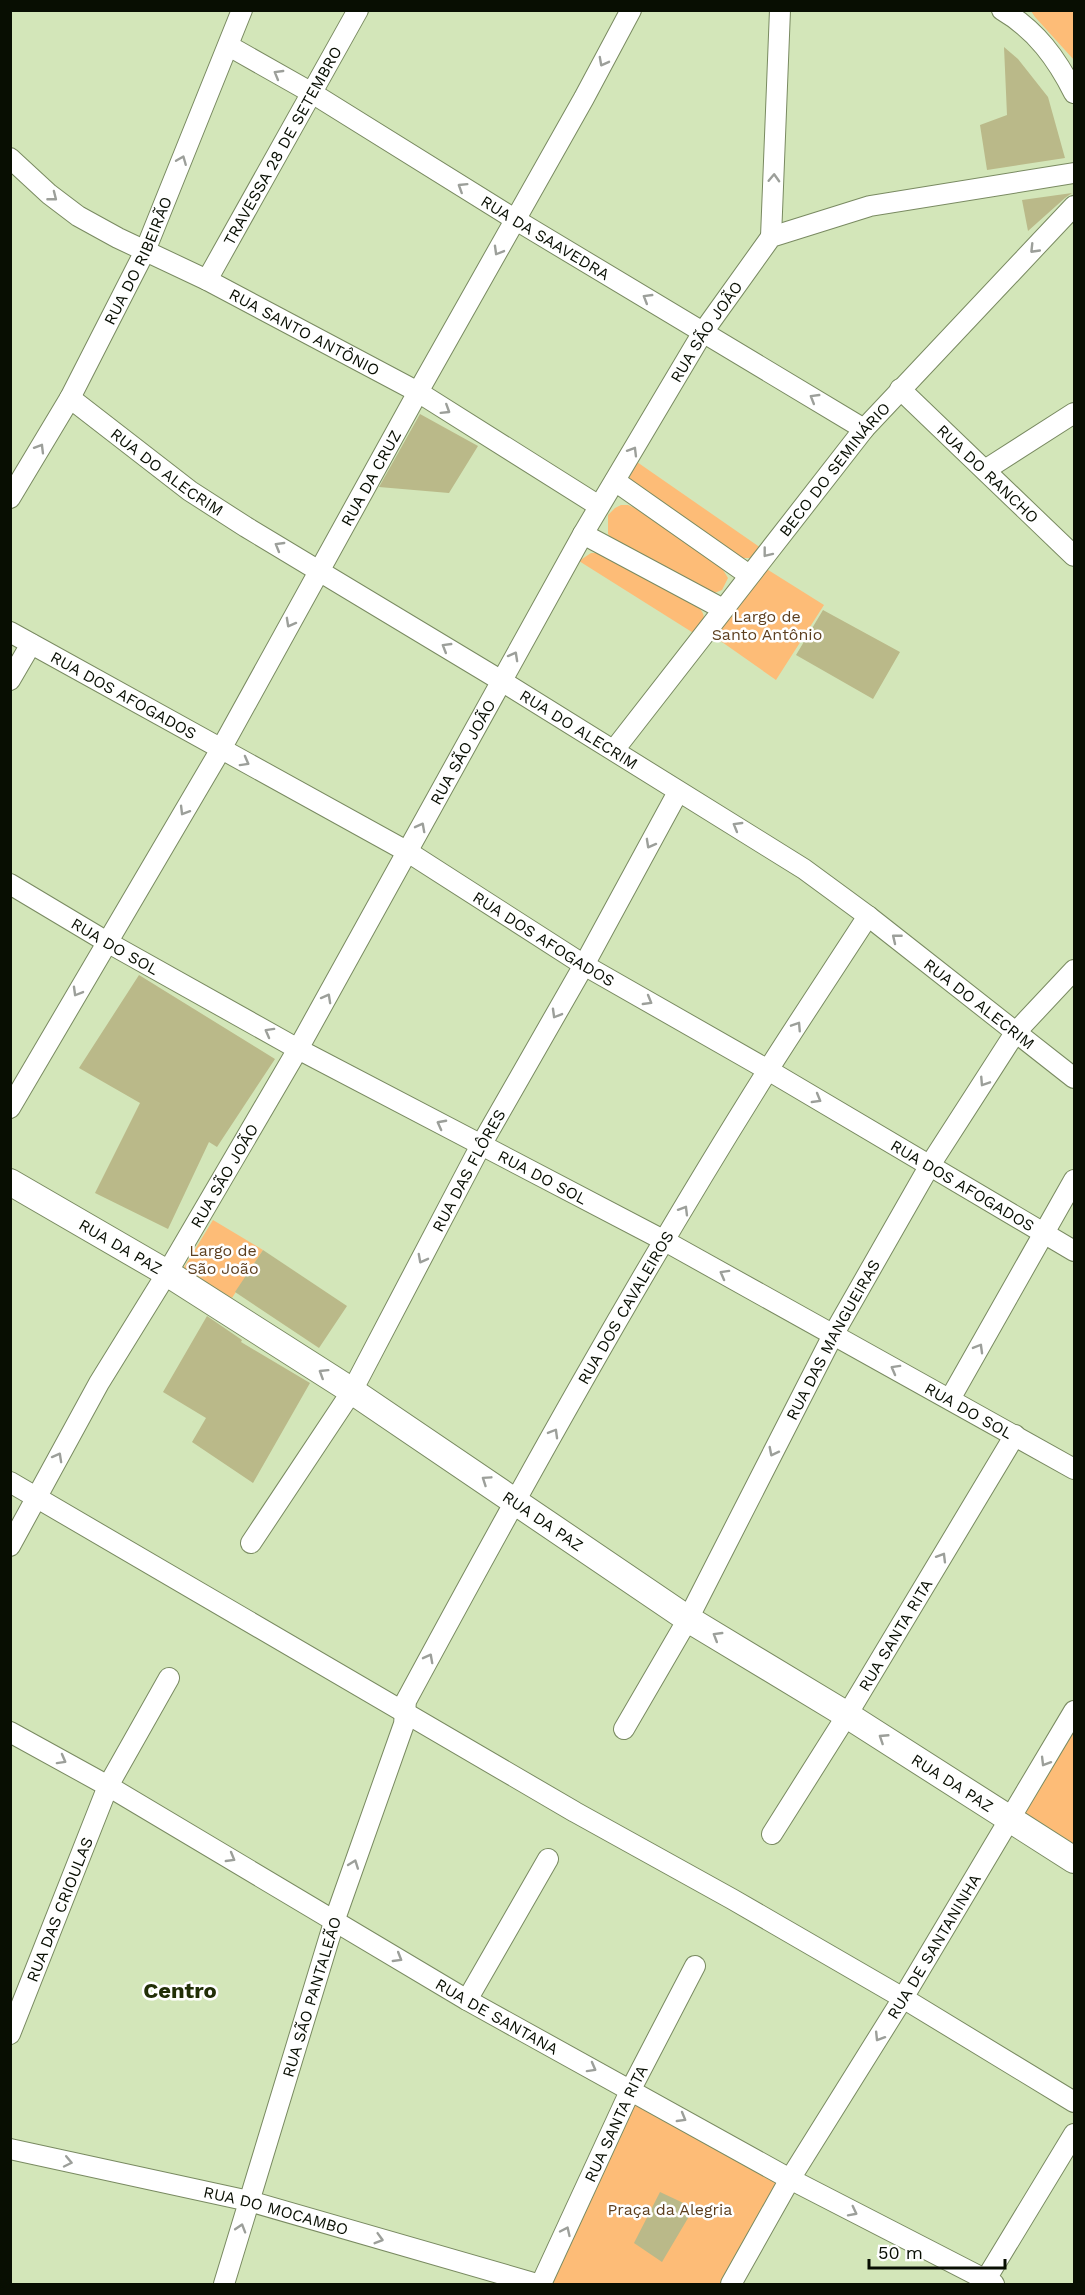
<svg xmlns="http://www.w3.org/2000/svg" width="1085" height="2295" font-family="'Work Sans',sans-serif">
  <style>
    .green { fill: #fdbc77 }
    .building { fill: #bab989 }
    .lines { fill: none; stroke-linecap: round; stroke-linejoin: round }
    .minor-casing { stroke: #798a61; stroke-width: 22 }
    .major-casing { stroke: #798a61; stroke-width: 28 }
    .minor { stroke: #fff; stroke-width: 20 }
    .major { stroke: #fff; stroke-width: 26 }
    .oneway { stroke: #9c9f9a }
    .labels { text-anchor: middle; stroke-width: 5; stroke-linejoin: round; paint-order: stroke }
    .street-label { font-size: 16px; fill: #080e02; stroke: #fff }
    .park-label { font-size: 16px; fill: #5d3f1f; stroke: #fff }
    .district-label { font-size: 22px; font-weight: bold; fill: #212f07; stroke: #fff }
  </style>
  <rect width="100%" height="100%" fill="#d3e6b9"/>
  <path class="green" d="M1031,11H1074V60L1035,17Z
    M637,462L761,548L751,558H739L634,486L629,478Z
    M621,505H628L635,508L720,565L728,578L722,590L712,594L614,541L608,534V515L615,508Z
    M591,553H600L697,606C709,616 703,624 695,634L579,561Z
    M765,568L824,605L776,680L712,635Z
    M213,1220L263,1250L232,1298L183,1269Z
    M1074,1724V1849L1020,1815Z
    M635,2102L780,2183L722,2284H558L552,2282Z"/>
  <path class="building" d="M1004,47L1018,59L1048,97L1065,158L987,170L980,125L1007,115Z
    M1072,193L1065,198L1028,231L1022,200Z
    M420,414L478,446L449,493L379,487Z
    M823,610L900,652L873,699L796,655Z
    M139,975L275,1059L217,1147L209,1142L168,1229L95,1193L140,1103L79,1068Z
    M263,1250L347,1306L319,1348L235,1292Z
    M207,1316L242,1340L241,1342L310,1383L253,1483L192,1442L206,1418L163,1392Z
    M660,2192L694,2208L662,2262L634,2243Z"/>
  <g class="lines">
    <g class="minor-casing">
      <g id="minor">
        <path d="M1002,10C1036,30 1057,59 1074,93"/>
        <path id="s1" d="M229,46L312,93L516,220L864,429"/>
        <path id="s2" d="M10,158L49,194L78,216L118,238L207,280L418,392L599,506"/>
        <path d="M771,237L780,10"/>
        <path id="s3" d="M207,280L358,10"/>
        <path id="s4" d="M900,389L1074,556"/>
        <path id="s5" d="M70,398L190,491L246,527L500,680L804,869L868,916L1074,1078"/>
        <path d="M985,470L1074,413"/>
        <path d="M615,481L749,575"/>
        <path id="s6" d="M10,498L70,398L145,251L242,10"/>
        <path d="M583,534L723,609"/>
        <path id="s7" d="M10,632L408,852L584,965L768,1070L1074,1251"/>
        <path d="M10,680L31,644"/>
        <path id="s8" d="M614,750L864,429L1074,206"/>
        <path id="s9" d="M10,884L107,942L298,1049L665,1241L1074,1469"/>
        <path id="s10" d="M10,1108L221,749L418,392L584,98L631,10"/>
        <path d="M950,1399L1074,1180"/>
        <path d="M10,1482L575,1812L732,1899L903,1998L1074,2102"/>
        <path id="s11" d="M251,1543L352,1391L481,1145L584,965L678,792"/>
        <path id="s12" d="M10,1546L99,1383L167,1273L298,1049L583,534L703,332L771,237L870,206L1074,173"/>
        <path id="s13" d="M624,1729L688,1619L833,1335L930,1165L1015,1033L1074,970"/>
        <path id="s14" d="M10,1732L108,1786L467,2000L790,2179L994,2284"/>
        <path id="s15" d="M772,1834L847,1715L1015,1435"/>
        <path d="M467,2000L548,1859"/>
        <path id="s16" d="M10,2034L108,1786L169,1678"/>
        <path id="s17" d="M10,2149L249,2201L537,2284"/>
        <path id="s18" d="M224,2284L335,1919L404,1724L406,1701C521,1488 639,1275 768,1070C801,1018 835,967 868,916"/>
        <path id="s19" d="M541,2284L631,2089L695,1966"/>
        <path id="s20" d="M731,2284L790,2179L903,1998L1074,1711"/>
        <path d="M983,2284L1074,2134"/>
      </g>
    </g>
    <g class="major-casing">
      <g id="major">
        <path id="s21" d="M10,1182L167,1273L352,1391L688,1619L847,1715L1074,1860"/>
      </g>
    </g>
    <use href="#minor" class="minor"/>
    <use href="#major" class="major"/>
  </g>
  <defs><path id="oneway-chevron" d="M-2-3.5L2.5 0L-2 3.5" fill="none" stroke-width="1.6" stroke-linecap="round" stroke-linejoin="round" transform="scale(1.5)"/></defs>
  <g class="oneway">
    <use href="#oneway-chevron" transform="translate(603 62) rotate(118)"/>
    <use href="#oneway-chevron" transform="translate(278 74) rotate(-150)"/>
    <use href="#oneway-chevron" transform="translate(182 160) rotate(-68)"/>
    <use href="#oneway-chevron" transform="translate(774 178) rotate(-88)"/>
    <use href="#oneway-chevron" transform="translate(462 187) rotate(-148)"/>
    <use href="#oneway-chevron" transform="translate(53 197) rotate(38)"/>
    <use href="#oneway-chevron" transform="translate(1034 249) rotate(134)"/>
    <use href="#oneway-chevron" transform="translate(498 251) rotate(120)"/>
    <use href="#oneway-chevron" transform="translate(647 298) rotate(-149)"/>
    <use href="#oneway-chevron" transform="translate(814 398) rotate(-149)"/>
    <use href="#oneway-chevron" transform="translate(446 410) rotate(32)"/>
    <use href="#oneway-chevron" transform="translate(40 448) rotate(-59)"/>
    <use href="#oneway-chevron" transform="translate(633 451) rotate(-59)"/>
    <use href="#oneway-chevron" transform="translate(279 546) rotate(-150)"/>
    <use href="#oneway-chevron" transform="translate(767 553) rotate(128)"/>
    <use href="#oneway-chevron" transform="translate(290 623) rotate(119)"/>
    <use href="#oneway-chevron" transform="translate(446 647) rotate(-149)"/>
    <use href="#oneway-chevron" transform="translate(514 656) rotate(-61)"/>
    <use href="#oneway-chevron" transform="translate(245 762) rotate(29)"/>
    <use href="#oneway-chevron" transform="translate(184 811) rotate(121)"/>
    <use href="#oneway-chevron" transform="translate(737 826) rotate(-150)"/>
    <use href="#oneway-chevron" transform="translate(421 827) rotate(-62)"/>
    <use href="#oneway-chevron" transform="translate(650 844) rotate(119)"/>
    <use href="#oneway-chevron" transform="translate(896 938) rotate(-141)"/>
    <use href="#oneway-chevron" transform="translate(77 992) rotate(120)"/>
    <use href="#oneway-chevron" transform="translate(327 998) rotate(-61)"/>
    <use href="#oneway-chevron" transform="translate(648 1001) rotate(30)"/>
    <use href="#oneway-chevron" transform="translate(556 1014) rotate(120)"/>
    <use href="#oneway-chevron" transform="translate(797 1026) rotate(-57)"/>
    <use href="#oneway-chevron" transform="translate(269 1032) rotate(-151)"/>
    <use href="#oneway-chevron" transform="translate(984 1082) rotate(123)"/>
    <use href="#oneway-chevron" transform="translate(817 1099) rotate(30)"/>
    <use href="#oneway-chevron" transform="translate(441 1124) rotate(-152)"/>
    <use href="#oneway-chevron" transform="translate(684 1210) rotate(-59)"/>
    <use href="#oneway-chevron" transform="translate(422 1259) rotate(118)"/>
    <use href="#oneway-chevron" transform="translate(724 1274) rotate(-151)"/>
    <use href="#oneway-chevron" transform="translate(979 1348) rotate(-60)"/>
    <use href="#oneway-chevron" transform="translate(895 1369) rotate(-151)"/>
    <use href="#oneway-chevron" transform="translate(323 1373) rotate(-148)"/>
    <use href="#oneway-chevron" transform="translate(554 1433) rotate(-60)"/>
    <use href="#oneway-chevron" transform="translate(773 1452) rotate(117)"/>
    <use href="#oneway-chevron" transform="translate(58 1457) rotate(-61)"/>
    <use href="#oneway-chevron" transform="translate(486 1480) rotate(-146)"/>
    <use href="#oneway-chevron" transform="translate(942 1557) rotate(-59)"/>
    <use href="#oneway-chevron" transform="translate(717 1636) rotate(-149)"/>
    <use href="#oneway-chevron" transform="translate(429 1658) rotate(-62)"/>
    <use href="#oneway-chevron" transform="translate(883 1738) rotate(-147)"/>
    <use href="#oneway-chevron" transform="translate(62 1760) rotate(29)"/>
    <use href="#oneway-chevron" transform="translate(1045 1762) rotate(121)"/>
    <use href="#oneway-chevron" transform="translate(231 1858) rotate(30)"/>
    <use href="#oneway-chevron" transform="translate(354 1864) rotate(-70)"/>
    <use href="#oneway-chevron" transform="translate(398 1958) rotate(31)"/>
    <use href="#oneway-chevron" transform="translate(879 2037) rotate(122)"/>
    <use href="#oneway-chevron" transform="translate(592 2068) rotate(29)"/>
    <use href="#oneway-chevron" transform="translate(682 2118) rotate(30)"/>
    <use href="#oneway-chevron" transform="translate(68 2162) rotate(12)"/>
    <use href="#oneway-chevron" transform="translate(853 2212) rotate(27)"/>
    <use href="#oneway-chevron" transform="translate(241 2228) rotate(-73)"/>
    <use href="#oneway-chevron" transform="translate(566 2231) rotate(-65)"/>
    <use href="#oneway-chevron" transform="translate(379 2239) rotate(16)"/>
  </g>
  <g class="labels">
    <g class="street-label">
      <text dy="6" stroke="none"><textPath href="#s3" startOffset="154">TRAVESSA 28 DE SETEMBRO</textPath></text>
      <text dy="6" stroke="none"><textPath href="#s1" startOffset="370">RUA DA SAAVEDRA</textPath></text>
      <text dy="6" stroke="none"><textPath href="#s6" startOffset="270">RUA DO RIBEIRÃO</textPath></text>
      <text dy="6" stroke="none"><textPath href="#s2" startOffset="344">RUA SANTO ANTÔNIO</textPath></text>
      <text dy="6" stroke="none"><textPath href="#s12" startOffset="1400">RUA SÃO JOÃO</textPath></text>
      <text dy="6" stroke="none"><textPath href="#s8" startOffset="357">BECO DO SEMINÁRIO</textPath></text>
      <text dy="6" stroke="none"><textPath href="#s5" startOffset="122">RUA DO ALECRIM</textPath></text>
      <text dy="6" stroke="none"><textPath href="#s4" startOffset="122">RUA DO RANCHO</textPath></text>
      <text dy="6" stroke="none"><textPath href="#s10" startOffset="726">RUA DA CRUZ</textPath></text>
      <text dy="6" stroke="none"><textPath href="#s7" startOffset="130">RUA DOS AFOGADOS</textPath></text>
      <text dy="6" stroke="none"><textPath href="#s5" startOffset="608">RUA DO ALECRIM</textPath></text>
      <text dy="6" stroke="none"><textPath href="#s12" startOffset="914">RUA SÃO JOÃO</textPath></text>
      <text dy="6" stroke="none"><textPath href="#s7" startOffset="616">RUA DOS AFOGADOS</textPath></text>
      <text dy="6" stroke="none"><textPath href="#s9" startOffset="122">RUA DO SOL</textPath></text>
      <text dy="6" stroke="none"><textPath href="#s5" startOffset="1094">RUA DO ALECRIM</textPath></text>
      <text dy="6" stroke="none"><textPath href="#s11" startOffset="432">RUA DAS FLÔRES</textPath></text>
      <text dy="6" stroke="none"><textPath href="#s12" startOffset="428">RUA SÃO JOÃO</textPath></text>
      <text dy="6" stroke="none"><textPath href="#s9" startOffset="608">RUA DO SOL</textPath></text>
      <text dy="6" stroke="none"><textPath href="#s7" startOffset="1102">RUA DOS AFOGADOS</textPath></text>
      <text dy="6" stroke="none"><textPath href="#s21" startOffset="128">RUA DA PAZ</textPath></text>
      <text dy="6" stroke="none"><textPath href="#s18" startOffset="1062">RUA DOS CAVALEIROS</textPath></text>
      <text dy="6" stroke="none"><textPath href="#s13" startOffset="442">RUA DAS MANGUEIRAS</textPath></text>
      <text dy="6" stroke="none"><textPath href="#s9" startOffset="1094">RUA DO SOL</textPath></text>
      <text dy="6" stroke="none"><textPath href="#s21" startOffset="632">RUA DA PAZ</textPath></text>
      <text dy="6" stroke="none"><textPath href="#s15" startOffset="234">RUA SANTA RITA</textPath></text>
      <text dy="6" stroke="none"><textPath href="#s21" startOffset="1118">RUA DA PAZ</textPath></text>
      <text dy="6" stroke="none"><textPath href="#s16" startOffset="134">RUA DAS CRIOULAS</textPath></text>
      <text dy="6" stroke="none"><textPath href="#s20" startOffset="394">RUA DE SANTANINHA</textPath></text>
      <text dy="6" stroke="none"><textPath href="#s18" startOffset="300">RUA SÃO PANTALEÃO</textPath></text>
      <text dy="6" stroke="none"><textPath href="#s14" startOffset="564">RUA DE SANTANA</textPath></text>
      <text dy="6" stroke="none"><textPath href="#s19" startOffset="177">RUA SANTA RITA</textPath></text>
      <text dy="6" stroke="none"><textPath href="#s17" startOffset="273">RUA DO MOCAMBO</textPath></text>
    </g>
    <g class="park-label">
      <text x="767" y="622">Largo de<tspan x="767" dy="18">Santo Antônio</tspan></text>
      <text x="223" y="1256">Largo de<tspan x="223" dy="18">São João</tspan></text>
      <text x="670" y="2215">Praça da Alegria</text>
    </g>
    <g class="district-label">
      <text x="180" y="1998">Centro</text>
    </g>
  </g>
  <rect width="1085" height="2295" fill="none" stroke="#080e02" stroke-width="24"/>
  <path d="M869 2259v9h136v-9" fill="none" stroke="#080e02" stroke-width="3"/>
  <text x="878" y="2259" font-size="18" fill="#080e02" stroke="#ffffff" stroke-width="4.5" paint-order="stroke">50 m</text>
</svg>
